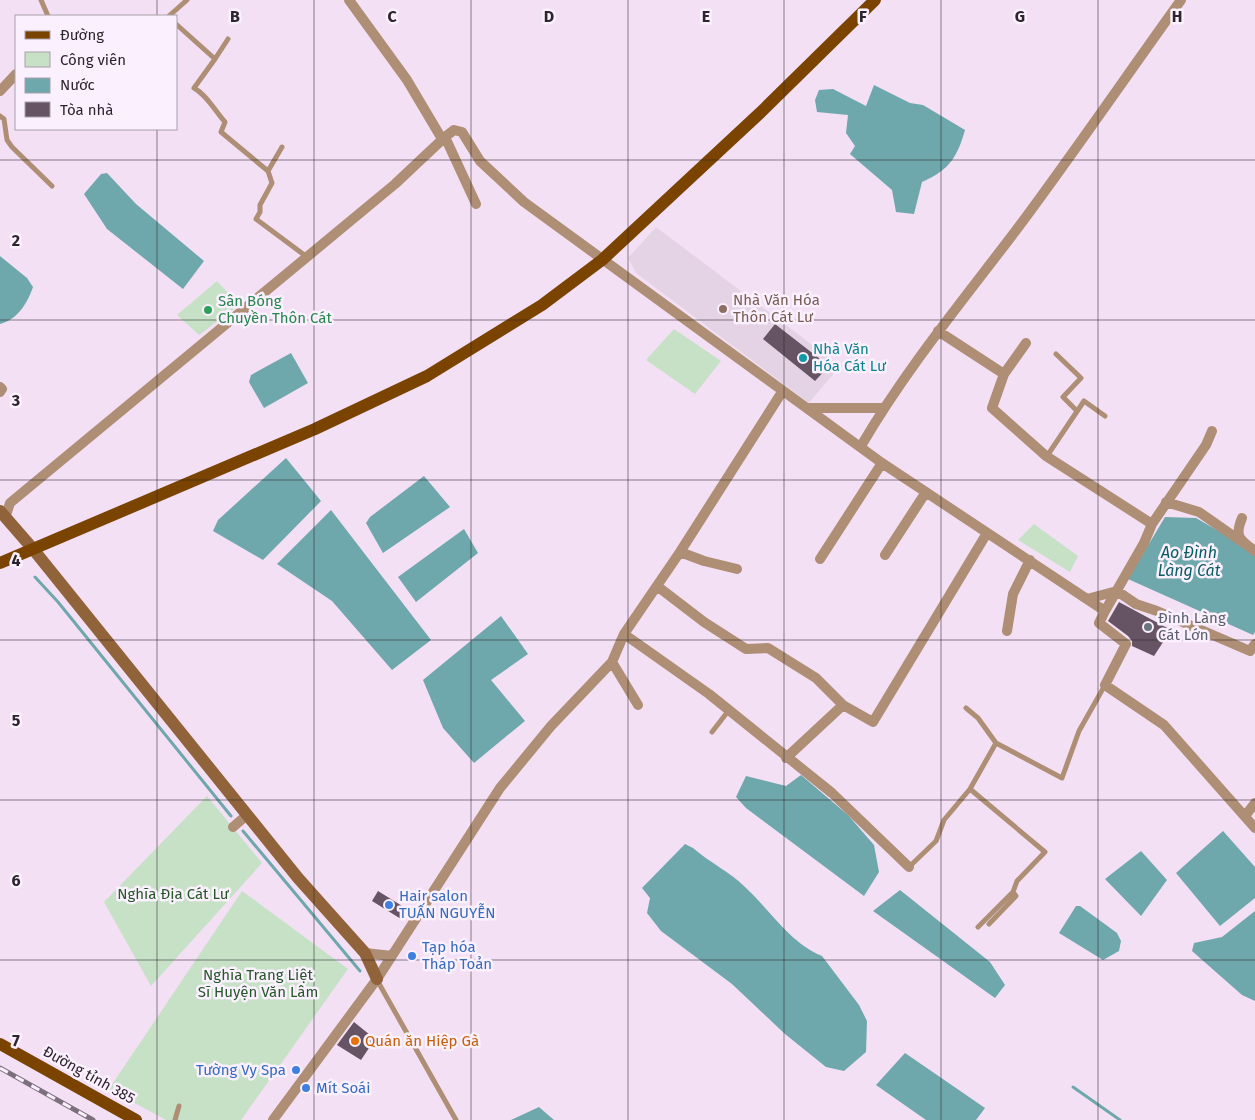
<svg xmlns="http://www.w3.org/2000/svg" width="1255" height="1120" font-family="'Fira Sans',sans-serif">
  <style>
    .education { fill: #e4d3e4 }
    .green { fill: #c6e1c6 }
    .water { fill: #6ea7ac }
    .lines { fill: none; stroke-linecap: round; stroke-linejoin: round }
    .stream { stroke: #6ea7ac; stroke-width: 3 }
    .building { fill: #665465 }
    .lane { stroke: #ae8e74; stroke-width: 5 }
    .street { stroke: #ae8e74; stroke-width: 10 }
    .secondary { stroke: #91633a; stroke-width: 12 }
    .primary { stroke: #7b4300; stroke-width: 12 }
    .rail-casing { stroke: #7d707d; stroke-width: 5 }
    .rail { stroke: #fbf0fd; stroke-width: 3; stroke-dasharray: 9; stroke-linecap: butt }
    .grid { fill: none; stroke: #2d252d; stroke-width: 1; stroke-opacity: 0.55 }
    .education-dot { fill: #8d6e63; stroke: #fbf0fd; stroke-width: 2 }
    .leisure-dot { fill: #2e9e5b; stroke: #fbf0fd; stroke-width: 2 }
    .culture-dot { fill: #0f9aa8; stroke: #fbf0fd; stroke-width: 2 }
    .worship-dot { fill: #6b7280; stroke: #fbf0fd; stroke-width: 2 }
    .shop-dot { fill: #3f7fe0; stroke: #fbf0fd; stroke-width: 2 }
    .food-dot { fill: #e8710a; stroke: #fbf0fd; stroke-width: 2 }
    .labels { text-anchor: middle; stroke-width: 5; stroke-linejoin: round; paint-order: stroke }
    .education-label { font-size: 15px; fill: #785e54; stroke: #fbf0fd; text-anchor: start }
    .leisure-label { font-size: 15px; fill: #27864d; stroke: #fbf0fd; text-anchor: start }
    .culture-label { font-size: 15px; fill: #0d838f; stroke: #fbf0fd; text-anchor: start }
    .worship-label { font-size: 15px; fill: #5b616d; stroke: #fbf0fd; text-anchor: start }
    .park-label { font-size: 15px; fill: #265729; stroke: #fbf0fd }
    .shop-label { font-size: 15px; fill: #366cbe; stroke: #fbf0fd; text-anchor: start }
    .food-label { font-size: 15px; fill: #c56008; stroke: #fbf0fd; text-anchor: start }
    .street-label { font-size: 15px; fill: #2d252d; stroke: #fbf0fd }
    .water-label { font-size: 16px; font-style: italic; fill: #075d63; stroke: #fbf0fd }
    .grid-label { font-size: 16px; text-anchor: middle; font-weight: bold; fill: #2d252d; stroke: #fbf0fd; stroke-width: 5; stroke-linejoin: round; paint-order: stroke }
  </style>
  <rect width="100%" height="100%" fill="#f3e0f5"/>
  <path class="education" d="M656,227L840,366L809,403L636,273L628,258Z"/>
  <path class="green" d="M217,281L239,305L199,335L177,315Z
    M674,329L721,361L695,394L646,360Z
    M1034,524L1078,556L1070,572L1018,540Z
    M207,796L262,863L151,986L104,902Z
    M242,891L348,969L241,1120H166L109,1089Z"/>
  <path class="water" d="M874,85L910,103L923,105L965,130C957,158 949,170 922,182L914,214L896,212L892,190L850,154L855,146L846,133L848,115L817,112L815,100L819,90L833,89L866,106Z
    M107,173L136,204L204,261L183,289L107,229L84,194L101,174Z
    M0,256L27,278L33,287C27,304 18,319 0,324Z
    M291,353L308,383L264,408L249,382L251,375Z
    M286,458L321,501L263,560L213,531L218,520Z
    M424,476L450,507L383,553L366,523L370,517Z
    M331,510L431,640L392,670L332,601L277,564Z
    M1165,517L1196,518L1255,552V632L1253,635L1128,579Z
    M464,529L478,553L416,602L398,577Z
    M501,616L528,654L491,680L525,721L474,763L443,728L423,680Z
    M801,775L848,815L874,845L879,872L864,896L746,808L736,797L746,776L786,786Z
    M1223,831L1255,867V898L1220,926L1176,873Z
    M685,844L693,848C709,862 730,872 745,887C770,910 790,943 822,956L859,1005L867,1021L866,1052L844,1071L826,1067L785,1034L732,984L661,931L647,913L650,898L642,888Z
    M1141,851L1167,880L1141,916L1105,879Z
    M900,890L990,962L1005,985L995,998L873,911Z
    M1076,906H1080L1117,933L1121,941L1119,951L1103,960L1059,933Z
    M1255,911V1001L1242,995L1192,951L1194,943L1222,937Z
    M905,1053L985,1108L976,1120H926L876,1085Z
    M539,1107L554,1120H511Z"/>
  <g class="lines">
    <path class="stream" d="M35,577L58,602L231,816
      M243,831L360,971
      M1073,1087L1120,1120"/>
  </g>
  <path class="building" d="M775,324L829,366L815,381L763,339Z
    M1119,602L1171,630L1154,656L1132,646V641L1128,636L1108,621Z
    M378,891L407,909L401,919L372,901Z
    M354,1022L375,1039L361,1060L337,1045Z"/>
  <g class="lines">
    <path class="lane" d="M41,0L48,16
      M169,16L187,0
      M176,24L215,59L194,88C207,95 215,111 225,122L221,132L268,171L272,183L260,205V212L256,219L307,257
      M215,59L228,39
      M0,116L4,119L7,140L12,147L52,186
      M268,171L282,147
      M1056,354L1081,378L1063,397L1076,410
      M1047,456L1084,401L1105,416
      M966,708L978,718L996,743L1062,778L1079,731L1105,685
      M712,732L729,710
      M970,789L1045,852L1017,881L1013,892L978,927
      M909,867L936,841L944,820L970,789L996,743
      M989,924L1016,896L1013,892
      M377,980L456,1120
      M175,1120L179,1106"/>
    <path class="street" d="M349,0L407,80L442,139
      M0,91L16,74
      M476,204L445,137L454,130L462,132L480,161L524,202L882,463L1105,611L1099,623L1126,644L1105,685L1164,725L1255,828
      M938,331L1004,374L992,408L1046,456L1152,524
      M1004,374L1026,343
      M0,387L2,389L0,392
      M807,408H883
      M861,446C907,367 965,298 1020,225C1075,151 1127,75 1181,0
      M1166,502L1199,512L1242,542
      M6,515L10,503L395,184L445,137
      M1242,518C1234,537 1240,540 1255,551
      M680,552L704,561L737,569
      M885,555L926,492
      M820,559L882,463
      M657,586L704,622L746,649L768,648L816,678L843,705L873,722L987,533
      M1087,599L1117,591L1136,604L1157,611L1250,651L1255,644
      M1105,611L1144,543L1152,524L1206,445L1212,431
      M1007,631L1013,594L1030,560
      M624,634L709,694L832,793L909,867
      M612,662L638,705
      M786,758L843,705
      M1245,816L1255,803
      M233,827L247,815
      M365,953L392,956
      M273,1120L377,979L500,788L551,726L612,662L624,634L680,552L782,392"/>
    <path class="secondary" d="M0,511L33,549L298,878L365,953L377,979"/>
    <path class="primary" d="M0,563L315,429L427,376L542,305L602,260L760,113L875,0
      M0,1044L136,1120"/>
    <g class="rail-casing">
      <path id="rail" d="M0,1068L93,1120"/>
    </g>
    <use href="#rail" class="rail"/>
  </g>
  <path class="grid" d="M157,0V16M314,0V1120M471,0V1120M628,0V1120M784,0V1120M941,0V1120M1098,0V1120M157,129V1120M0,160H1255M0,320H1255M0,480H1255M0,640H1255M0,800H1255M0,960H1255"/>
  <circle class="education-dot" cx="723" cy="309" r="5"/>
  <circle class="leisure-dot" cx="208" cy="310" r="5"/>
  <circle class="culture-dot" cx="803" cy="358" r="5"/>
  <circle class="worship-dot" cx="1148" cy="627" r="5"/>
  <g class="shop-dot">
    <circle cx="389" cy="905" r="5"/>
    <circle cx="412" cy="956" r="5"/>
    <circle cx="296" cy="1070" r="5"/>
    <circle cx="306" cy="1088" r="5"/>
  </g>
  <circle class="food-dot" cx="355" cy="1041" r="5"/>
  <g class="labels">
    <g class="education-label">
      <text x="733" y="305">Nhà Văn Hóa<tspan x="733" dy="17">Thôn Cát Lư</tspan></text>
    </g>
    <g class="leisure-label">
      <text x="218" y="306">Sân Bóng<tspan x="218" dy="17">Chuyền Thôn Cát</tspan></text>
    </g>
    <g class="culture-label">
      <text x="813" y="354">Nhà Văn<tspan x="813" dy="17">Hóa Cát Lư</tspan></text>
    </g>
    <g class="worship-label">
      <text x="1158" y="623">Đình Làng<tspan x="1158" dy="17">Cát Lớn</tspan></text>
    </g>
    <g class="park-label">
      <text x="173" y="899">Nghĩa Địa Cát Lư</text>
      <text x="258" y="980">Nghĩa Trang Liệt<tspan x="258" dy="17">Sĩ Huyện Văn Lâm</tspan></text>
    </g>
    <g class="shop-label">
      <text x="399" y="901">Hair salon<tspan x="399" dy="17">TUẤN NGUYỄN</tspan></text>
      <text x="422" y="952">Tạp hóa<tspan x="422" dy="17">Tháp Toản</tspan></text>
      <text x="286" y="1075" text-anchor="end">Tường Vy Spa</text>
      <text x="316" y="1093">Mít Soái</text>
    </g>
    <g class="food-label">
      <text x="365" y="1046">Quán ăn Hiệp Gà</text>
    </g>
    <g class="street-label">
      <text transform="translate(89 1075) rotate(29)" y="5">Đường tỉnh 385</text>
    </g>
    <g class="water-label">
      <text x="1189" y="558">Ao Đình<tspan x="1189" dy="18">Làng Cát</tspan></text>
    </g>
  </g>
  <g class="grid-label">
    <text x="235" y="22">B</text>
    <text x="392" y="22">C</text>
    <text x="549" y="22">D</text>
    <text x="706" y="22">E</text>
    <text x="863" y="22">F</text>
    <text x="1020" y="22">G</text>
    <text x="1177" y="22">H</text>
    <text x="16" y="246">2</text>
    <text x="16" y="406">3</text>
    <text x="16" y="566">4</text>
    <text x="16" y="726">5</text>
    <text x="16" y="886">6</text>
    <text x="16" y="1046">7</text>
  </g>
  <rect x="15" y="15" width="162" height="115" fill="#fbf0fd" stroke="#a99faa"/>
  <rect x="25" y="31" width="25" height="8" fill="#7b4300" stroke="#a99faa"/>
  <text x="60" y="40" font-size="15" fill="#2d252d">Đường</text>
  <rect x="25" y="52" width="25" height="15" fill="#c6e1c6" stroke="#a99faa"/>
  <text x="60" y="65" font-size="15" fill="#2d252d">Công viên</text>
  <rect x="25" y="78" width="25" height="15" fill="#6ea7ac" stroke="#a99faa"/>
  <text x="60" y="90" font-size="15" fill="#2d252d">Nước</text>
  <rect x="25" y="102" width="25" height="15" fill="#665465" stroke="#a99faa"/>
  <text x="60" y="115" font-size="15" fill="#2d252d">Tòa nhà</text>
</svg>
